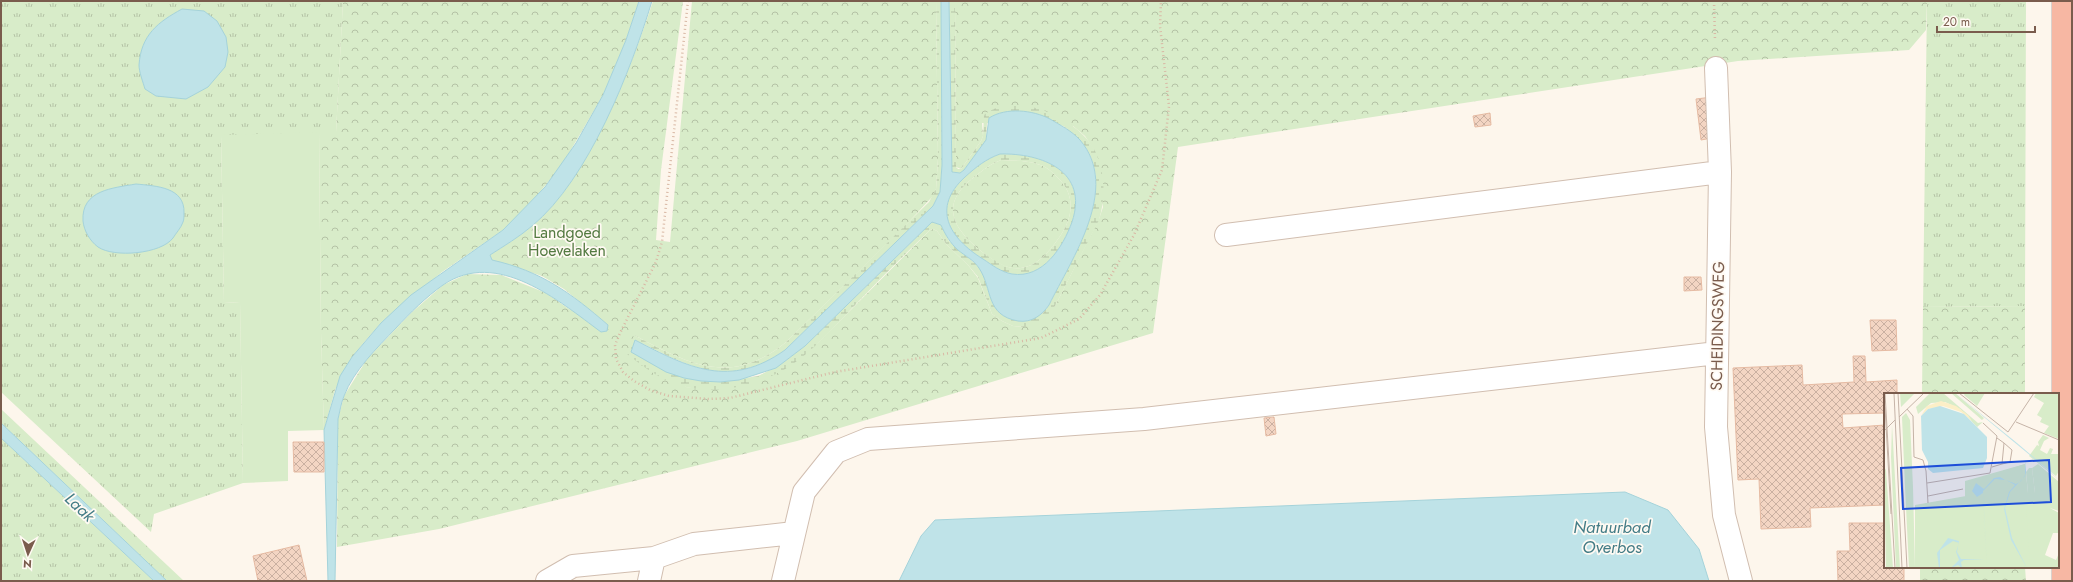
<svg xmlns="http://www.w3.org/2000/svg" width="2073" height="582" font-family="Jost,sans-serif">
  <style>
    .grass { fill: url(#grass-tufts) }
    .forest { fill: url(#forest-crowns) }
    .wetland { fill: url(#wetland-marsh); fill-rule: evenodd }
    .garden { fill: #d8ecc9 }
    .water { fill: #bfe3e8; stroke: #a5d3da; fill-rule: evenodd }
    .building { fill: url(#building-cross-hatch); stroke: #e6bba3 }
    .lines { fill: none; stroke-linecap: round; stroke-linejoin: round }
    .minor-casing { stroke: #d1beb0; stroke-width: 24 }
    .highway-casing { stroke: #dad1cd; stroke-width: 24 }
    .path { stroke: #d9b8a5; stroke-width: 2.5; stroke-dasharray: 1 3; stroke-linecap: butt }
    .minor { stroke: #fff; stroke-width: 22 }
    .highway { stroke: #f7b7a3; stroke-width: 22 }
    .labels { text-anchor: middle; stroke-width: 3.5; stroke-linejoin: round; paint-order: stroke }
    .park-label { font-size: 16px; fill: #537a41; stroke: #fffaf3 }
    .street-label { font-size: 16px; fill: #7a5c4d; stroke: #fffaf3 }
    .water-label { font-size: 17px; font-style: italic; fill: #437c86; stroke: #fffaf3 }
    .inset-road { fill: none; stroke: #c5b3a7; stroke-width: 1 }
    .view { fill: #1d4ed8; fill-opacity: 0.15; stroke: #1d4ed8; stroke-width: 2 }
    .inset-edge { fill: none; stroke: #7a5c4d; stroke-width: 2 }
  </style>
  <defs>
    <pattern id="grass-tufts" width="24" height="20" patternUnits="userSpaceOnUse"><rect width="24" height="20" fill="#d8ecc9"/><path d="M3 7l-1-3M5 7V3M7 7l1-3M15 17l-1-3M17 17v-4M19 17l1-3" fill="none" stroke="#b4c2a5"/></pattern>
    <pattern id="forest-crowns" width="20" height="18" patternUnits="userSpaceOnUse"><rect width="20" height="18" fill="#d8ecc9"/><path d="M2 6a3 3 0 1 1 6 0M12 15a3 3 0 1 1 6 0" fill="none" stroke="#b4c2a5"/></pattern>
    <pattern id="wetland-marsh" width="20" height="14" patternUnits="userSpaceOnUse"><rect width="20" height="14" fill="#d8ecc9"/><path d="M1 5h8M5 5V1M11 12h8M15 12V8" fill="none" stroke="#b4c2a5"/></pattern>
    <pattern id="building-cross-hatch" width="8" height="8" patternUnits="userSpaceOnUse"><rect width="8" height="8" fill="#f3d5c3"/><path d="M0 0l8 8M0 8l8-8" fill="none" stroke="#cab0a1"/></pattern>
  </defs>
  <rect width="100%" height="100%" fill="#fdf6ec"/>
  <path class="grass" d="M1,1H343L336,133L221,136L224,302L240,303L243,483L154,514L151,532L1,392Z
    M1927,1H2026L2025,306L1923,307Z
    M1,409L184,581H167L1,423Z
    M1,438L154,581H1Z"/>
  <path class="forest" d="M343,1H639L626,40L603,95L562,165L526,209L503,230L442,272L381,323L366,340L352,357L335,390L324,430L321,333L319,132H336Z
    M653,1H683L661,170L656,240L670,242L692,1H936L938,159L936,189L933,196L905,226L785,343C730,387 689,364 634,335L686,387L705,389L743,385L818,343L930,230L933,229L937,231L947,245L968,265L978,278L992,314L1002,321L1013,326L1024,327L1055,306L1099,219L1103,207L1094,150L1085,136L1073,126L982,123L983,136L981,141L961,169L956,167L955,1H1927L1926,30L1909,50L1738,61L1178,147L1153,333L797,441L439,529L337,547L338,419L344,396L367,359L411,313L443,285L467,274L501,275L546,293L569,309L608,325L564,289L542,276L492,260L490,255C504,246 519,237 532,226C588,180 631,69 653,1Z
    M1001,160C1013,161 1026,160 1037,164C1046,166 1051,171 1057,177C1077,195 1073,219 1058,239C1049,252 1037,266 1021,268C1007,270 996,262 985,254C955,231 937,206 973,178C982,171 990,164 1001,160Z
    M2025,306V394H1922L1923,307Z
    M1920,567H2025L2026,581H1920Z"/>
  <path class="wetland" d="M936,1H941L942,165L940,192L933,206L785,350C730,389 690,368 636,340L684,378L720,382L758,376L776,368L805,346L932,222L941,225L949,241L978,266L983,274L992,302L997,310L1042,314L1049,305C1072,258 1127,178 1073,134C1066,128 1056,119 1047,118C1037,115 1000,122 987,123L986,140L964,170L960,173L952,172L949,1H955L956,167L958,169H961L981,141L983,136L984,115C1015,89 1079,118 1095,151C1105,172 1106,197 1099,220L1055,306L1046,317L1035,324L1024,327L1013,326L1002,321L992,314L978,277L968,265L947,245L937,231L933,229L930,230C906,253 883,276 861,299C838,322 817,348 790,366C756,388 705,398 668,381C653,374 640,364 627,354L634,335C689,364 730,387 785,343L929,202L936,189L938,159Z
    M1000,154C1042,153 1089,171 1072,222C1063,247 1043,279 1012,274C1001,272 992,265 983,259C949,238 931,208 965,177C976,167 986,159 1000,154ZM1001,160C1013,161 1026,160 1037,164C1046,166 1051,171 1057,177C1077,195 1073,219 1058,239C1049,252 1037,266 1021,268C1007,270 996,261 985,254C955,231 937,206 973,178C982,171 990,164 1001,160Z"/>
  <path class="garden" d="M319,132L321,333L324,430L288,431V481L243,483L240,303L224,302L221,135Z"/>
  <path class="water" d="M639,1H652C631,70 589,179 532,226C519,237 504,246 490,255L492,260C541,271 571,293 608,325L607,331L601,332C559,301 497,248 443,285C426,297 410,313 396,328C377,348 354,370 344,396C341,403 340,411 338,419L335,581H328L324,430L340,376L352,357L381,323L411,295L503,230L545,187L576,143L603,95L626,40Z
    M941,1H949L952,172L960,173L964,170L986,140L989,118C1006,107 1033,110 1050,119C1060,125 1072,131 1080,140C1121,188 1072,258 1049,305C1042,315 1032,323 1018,321C985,315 993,289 979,268C974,260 965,256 958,250C950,243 945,234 941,225L932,222L805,346L776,368L739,380L720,382L701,381L684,378L666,372L631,352L635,340C689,368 730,389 785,350L933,206L940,192L942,165ZM1000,154C1042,153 1089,171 1072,222C1063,247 1043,279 1012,274C1001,272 992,265 983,259C949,238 931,208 965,177C976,167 986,159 1000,154Z
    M182,9L204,11L217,21L226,37L228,52L225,67L208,87L186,99L156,96L145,89C143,82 139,72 139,65C141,35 158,22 182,9Z
    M136,184C156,186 185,187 184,213C184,216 184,220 183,222C181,228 176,233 173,238C161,254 114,258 98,247C90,241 84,231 83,221C81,190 113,188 136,184Z
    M1,423L167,581H154L1,438Z
    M1625,492L1668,510L1699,549L1709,581H899L921,536L935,520Z"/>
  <path class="building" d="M1712,97L1717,137L1701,140L1696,99Z
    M1490,113L1491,125L1475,127L1473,116Z
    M1684,277H1701L1702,290L1684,291Z
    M1870,320H1896L1897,350L1872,351Z
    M1853,356H1865L1866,382L1897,380V394H1885V413L1842,414L1843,428L1885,425V505L1810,508L1811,527L1761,529L1759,479L1738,480L1733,368L1802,365L1803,385L1854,382Z
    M1274,417L1276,434L1266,436L1264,418Z
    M293,442H324V472H294Z
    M1849,523H1885V567H1904V581H1838L1837,551H1850Z
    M299,545L307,581H258L253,556Z"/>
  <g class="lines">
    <g class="minor-casing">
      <path id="minor" d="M1716,68L1720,172L1716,427L1724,515L1741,581
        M1226,235L1720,172
        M547,581L573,566L654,558
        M649,581L654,558L694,544L794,533
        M783,581L804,492L836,452L868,439L1144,419L1717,353"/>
    </g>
    <g class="highway-casing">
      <path id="highway" d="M2063,1V581"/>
    </g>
    <path class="path" d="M688,1L662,242L656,262L620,333L615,345L616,359L623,372L634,381L650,390L669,396L709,399L730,398L835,372L1041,338L1079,319L1100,295L1134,235L1162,170L1169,106L1160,26L1161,1
      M1714,1L1715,40"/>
    <use href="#minor" class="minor"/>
    <use href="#highway" class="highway"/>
  </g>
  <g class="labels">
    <g class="park-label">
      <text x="567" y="238">Landgoed<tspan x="567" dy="18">Hoevelaken</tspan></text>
    </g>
    <g class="street-label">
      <text transform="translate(1717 326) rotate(-89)" y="6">SCHEIDINGSWEG</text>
    </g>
    <g class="water-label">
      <text transform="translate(80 507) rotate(43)" y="6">Laak</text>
      <text x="1612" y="533">Natuurbad<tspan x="1612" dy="20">Overbos</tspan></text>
    </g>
  </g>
  <g transform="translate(1884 393)">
    <rect width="175" height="175" fill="#fdf6ec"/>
    <path d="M46,0H59L94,30L99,29L93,34L76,16L61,9L47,10L34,21L32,14ZM81,0H101L93,13L80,2ZM152,0H175V46L160,40L165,33L156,29L158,25L153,22L160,10L150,4ZM8,32L9,49L16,175H12L7,64ZM159,42L165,45L160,48L156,57L163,61L166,55L169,56L167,61H175V78L172,83L151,66L175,87L145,63L153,52L155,53L154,49ZM141,71L144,100H151L148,75L154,71L175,89V118L166,115L175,120V140H169L161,162L172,167L175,160V175H36L34,112L81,104V88ZM0,74L2,77L9,175H2ZM21,94H29L31,175H25Z" fill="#d8ecc9"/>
    <path d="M16,0H31L17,14ZM67,0H71L100,25L98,27ZM22,20L26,27L29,94H21L18,24ZM141,71V82L134,90L123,87L131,92L125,99L120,116L126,142L142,175L128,153L139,175H104L100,99L111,86L121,87L113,84L100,96L92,89L88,98L90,104H97L98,100L103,175H79L78,168L100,167L77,166L74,159L76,147L62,144L52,163L54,175H31V112L82,103L84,89ZM142,79V113L146,175H143L131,152L121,115L126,99L140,86ZM69,148L74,150L71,158L75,169L66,175H56L57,156Z" fill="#d8ecc9"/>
    <path d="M117,84L121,87L111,86L100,99L103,175L98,101L92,105L88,98L92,89L100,96L109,86Z" fill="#d8ecc9"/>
    <path d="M57,8L72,13L84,22L88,28L77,19L59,13L44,16L37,23L43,13Z" fill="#fcefc7"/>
    <path d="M145,75H148L151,100H144L142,79Z" fill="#d8ecc9"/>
    <path d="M71,0L133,50L175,86L130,49ZM56,13L80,21L103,44V65L99,75L49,80L44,76V69L38,57L37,23L44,16ZM141,67L142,79L141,83L126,99L121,115L128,145L143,175L127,147L120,116L125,99L131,92L122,87L132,91L137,88L141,82ZM116,84L121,87L111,86L99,98L103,175L99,100L93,104L88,98L92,90L100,96L110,85ZM64,145L75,148L73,159L77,166H100L80,167L77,169L78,175L74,172L67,175L75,167L72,159L75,150L69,148L56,157V174L55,175L53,160Z" fill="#bfe3e8"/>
    <path class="inset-road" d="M1,0L11,175M10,0L18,175M14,0L23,175M75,0L124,39L150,0M1,14L7,121M23,16L29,23L30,64L39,67L42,78L44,110M15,24L40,0M132,29L175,47M0,38L11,27M118,71L126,69L128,57L120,50M108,74L118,71L120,50L113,45M43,90L106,80L113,43L99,30M44,103L79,96"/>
    <path class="view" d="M165,67L167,109L19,116L17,75Z"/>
    <rect width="175" height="175" class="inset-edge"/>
  </g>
  <rect width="2073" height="582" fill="none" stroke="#7a5c4d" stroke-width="4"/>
  <g transform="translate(28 554) rotate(183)" stroke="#fffaf3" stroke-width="3" paint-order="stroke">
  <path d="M0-3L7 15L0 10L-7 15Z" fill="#7a5c4d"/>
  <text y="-6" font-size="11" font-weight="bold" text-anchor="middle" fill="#7a5c4d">N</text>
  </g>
  <path d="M1937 26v6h98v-6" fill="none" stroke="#7a5c4d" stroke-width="2"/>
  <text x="1943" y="26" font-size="12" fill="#7a5c4d" stroke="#fffaf3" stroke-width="3" paint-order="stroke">20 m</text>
</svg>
